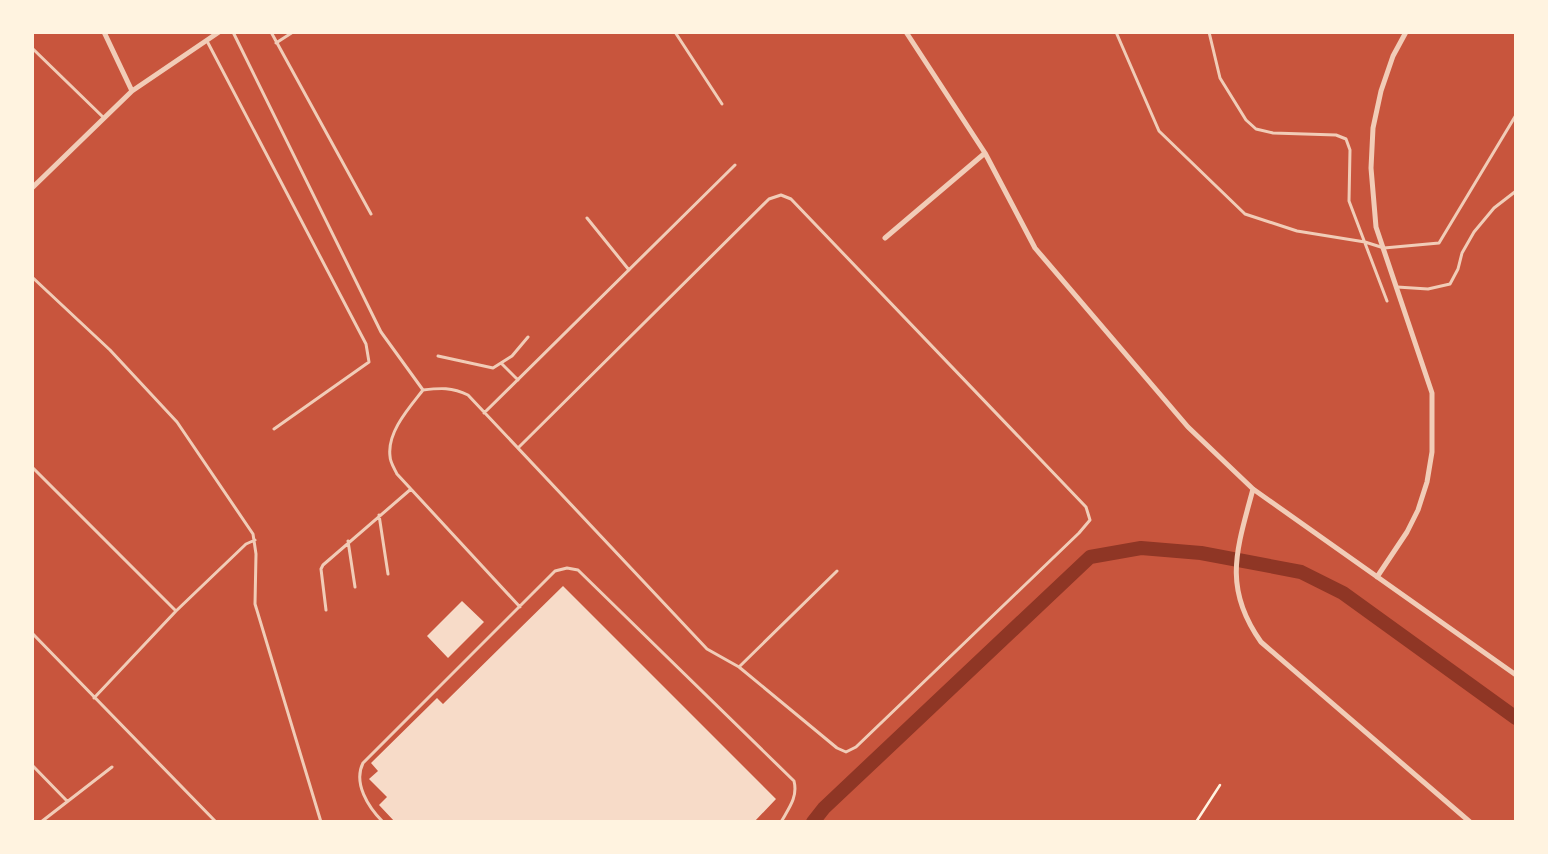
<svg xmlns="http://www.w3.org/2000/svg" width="1548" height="854" font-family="'Source Sans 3',sans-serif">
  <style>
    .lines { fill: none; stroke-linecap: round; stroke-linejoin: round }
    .canal { stroke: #8f3625; stroke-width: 14 }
    .building { fill: #f7dbc8 }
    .path { stroke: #fff3e0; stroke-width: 2.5 }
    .service { stroke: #f1ccb7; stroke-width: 3 }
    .minor { stroke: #f1ccb7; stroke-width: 5 }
  </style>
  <rect width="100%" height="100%" fill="#c8553d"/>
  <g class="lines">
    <path class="canal" d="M813,822L824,808L1090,557L1141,548L1201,553L1301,572L1343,593L1516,718"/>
  </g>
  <path class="building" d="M563,586L776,799L754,822H395L379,805L387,797L369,779L378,771L371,763L437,698L443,704Z
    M462,601L484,622L448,658L427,636Z"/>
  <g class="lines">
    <path class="path" d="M1196,822L1220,785"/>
    <path class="service" d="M233,32L381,332L423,390C409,408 387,432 390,456C390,462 394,468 397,474L520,607
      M271,32L371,214
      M675,32L722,104
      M1116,32L1159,131L1245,214L1297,231L1365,242L1384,248L1439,243L1516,115
      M1209,32L1220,78L1246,120L1256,129L1273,133L1336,135L1346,139L1350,150L1349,201L1387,301
      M207,41L366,344L369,362L274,429
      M276,43L293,32
      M32,48L104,118
      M587,218L629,270
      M32,277L110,350L177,422L253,534L256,554L255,604L321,822
      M1397,287L1428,289L1450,284L1458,269L1462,253L1474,232L1494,208L1516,191
      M438,356L493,368L512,356L528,337
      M502,364L518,380
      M423,390C440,388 452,387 468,395L707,649L739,667L837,748L846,752L856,747L1079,533L1090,520L1086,507L791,199L781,195L769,199L519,447
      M484,413L735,165
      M32,467L176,611
      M379,515L388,574
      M348,541L355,587
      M326,610L321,569L323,565L411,489
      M32,633L216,822
      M739,667L837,571
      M94,698L176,611L246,544L255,540
      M32,765L67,801
      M41,822L112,767
      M383,822C368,807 353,783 363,763L555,571L567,568L578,570L794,781C798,797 789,808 781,822"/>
    <path class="minor" d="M104,32L132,91
      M906,32L985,153L1035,248L1188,427L1253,489L1516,675
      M32,188L132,91L219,32
      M885,238L985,153
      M1253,489C1237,549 1222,587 1261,642L1470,822
      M1377,577L1407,532L1418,510L1427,482L1432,452V393L1376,227L1371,168L1373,128L1381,91L1393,56L1406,32"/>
  </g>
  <rect width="1548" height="854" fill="none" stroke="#fff3e0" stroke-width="68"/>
</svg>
